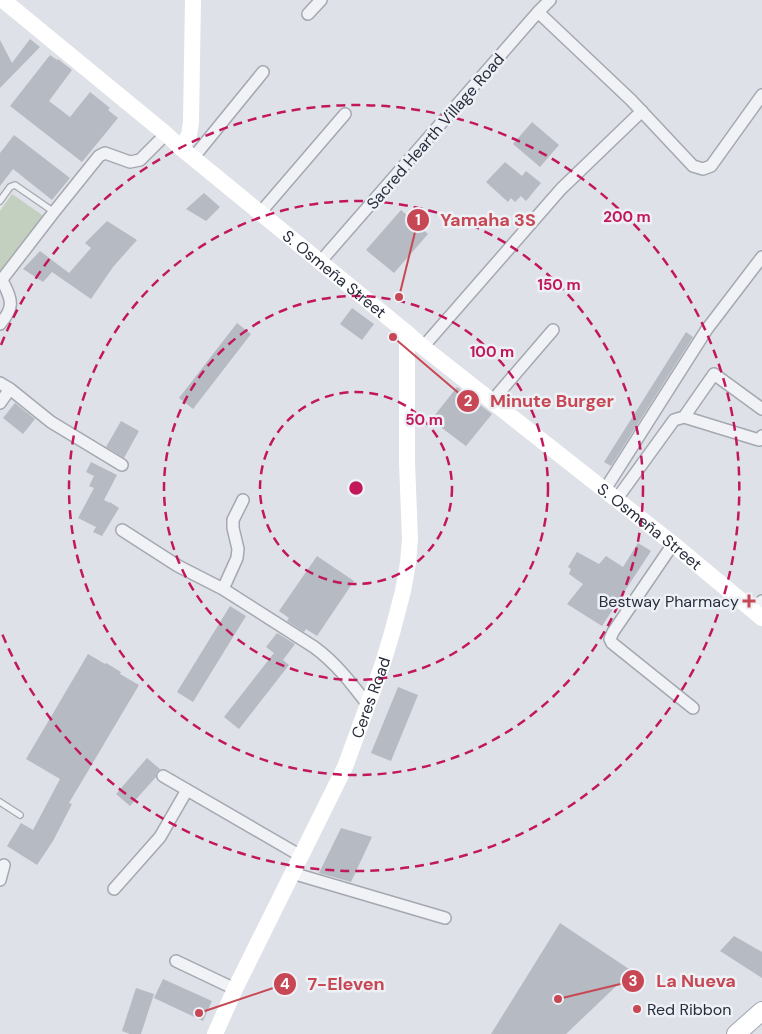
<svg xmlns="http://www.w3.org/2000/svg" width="762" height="1034" font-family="'DM Sans',sans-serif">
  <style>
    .grass { fill: #c3d0c0 }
    .building { fill: #b6bac3 }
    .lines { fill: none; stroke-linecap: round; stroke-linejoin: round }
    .lane-casing { stroke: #a4a8b1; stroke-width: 8 }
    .street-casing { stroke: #a4a8b1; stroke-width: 14 }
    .primary-casing { stroke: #9ea5b2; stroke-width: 20 }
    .lane { stroke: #f0f2f5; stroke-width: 5.5 }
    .street { stroke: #f0f2f5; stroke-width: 11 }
    .secondary { stroke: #fff; stroke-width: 16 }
    .primary { stroke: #fff; stroke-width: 18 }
    .ring { fill: none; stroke: #c2185b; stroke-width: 2.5; stroke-dasharray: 9 6 }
    .poi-dot { fill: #c74854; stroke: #edf0f5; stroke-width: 2 }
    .labels { text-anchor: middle; stroke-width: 5; stroke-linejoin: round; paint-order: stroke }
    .street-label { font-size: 16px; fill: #282e3d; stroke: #edf0f5 }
    .poi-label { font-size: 16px; fill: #282e3d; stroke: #edf0f5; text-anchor: end }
    .centre { fill: #c2185b; stroke: #edf0f5; stroke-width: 2.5 }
    .ring-label { font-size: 15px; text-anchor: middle; font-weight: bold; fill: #c2185b; stroke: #edf0f5; stroke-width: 5; stroke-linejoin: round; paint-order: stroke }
    .leader { fill: none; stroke: #c74854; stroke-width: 2 }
    .callout-dot { fill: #c74854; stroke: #edf0f5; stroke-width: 2 }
    .mark-label { font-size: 15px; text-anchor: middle; font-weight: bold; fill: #fff }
    .callout-label { font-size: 18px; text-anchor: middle; font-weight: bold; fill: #c74854; stroke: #edf0f5; stroke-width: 5; stroke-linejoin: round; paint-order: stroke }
  </style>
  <rect width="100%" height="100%" fill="#dee1e7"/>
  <path class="grass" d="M12,194L45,217L0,274V211Z"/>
  <path class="building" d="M30,39L40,47L0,88V40L12,63Z
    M50,55L57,60L58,59L72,70L49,101L70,117L90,92L110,108L108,110L118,118L82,162L10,106Z
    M532,122L559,145L540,167L513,144Z
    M14,135L70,178L52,200L13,169L0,186V153Z
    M505,162L522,176L526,171L541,183L526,201L521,196L515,202L511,198L508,202L486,182Z
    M204,193L220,207L206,221L186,209Z
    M401,210L428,234L394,273L366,250Z
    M107,221L137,240L113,267L91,299L52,272L43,282L23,269L40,251L69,273L91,248L85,243Z
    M352,308L374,324L362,340L340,324Z
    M237,323L251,334L193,409L179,398Z
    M686,332L693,337L611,466L604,462Z
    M457,387L492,414L466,446L431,420Z
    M15,403L35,419L23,434L3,418Z
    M121,421L139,431L124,458L106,447Z
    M91,462L117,475L104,500L110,503V502L119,508L102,536L93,532L96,527L78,518L94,488L89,486L94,476L86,472Z
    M638,543L651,551L602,626L567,604L583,584L569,574L571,569L568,567L577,552L599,564L606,556L623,567Z
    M317,556L354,581L317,636L306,629L304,632L287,621L289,618L279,611Z
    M230,606L246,616L193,702L177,692Z
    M277,633L295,644L283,660L289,665L239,729L224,717L274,653L266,647Z
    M88,654L105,664L106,663L121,672L120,674L139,685L69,803L72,804L53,841L37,865L7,846L21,823L33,830L60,779L26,759Z
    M398,687L418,695L391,761L371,753Z
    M147,758L160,769L156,773V777L130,806L116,794Z
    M341,828L372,837L351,882L319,873Z
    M560,923L632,971L566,1034H491Z
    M734,936L762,952V978L720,951Z
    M163,979L212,1001L203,1021L154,998Z
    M136,988L154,994L141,1034H130L122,1031Z"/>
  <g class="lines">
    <g class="lane-casing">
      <path id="lane" d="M0,201L10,187L15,185L54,212
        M0,802L20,815"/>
    </g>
    <g class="street-casing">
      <path id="street" d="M538,12L631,100L693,166L703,169L711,166L762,95
        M308,14L321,0
        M193,158L263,72
        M260,213L345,114
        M320,262L538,12L550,0
        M0,282L54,212L99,156L105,153L130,162L140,160L166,134
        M0,324C16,306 11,299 2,280
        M423,347L561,189L642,111
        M0,383L10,389L51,422L122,465
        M492,401L553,330
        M0,403L10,389
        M684,417L714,374L762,409
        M604,491L707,329L762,257
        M616,500L674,420L684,417L759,440L762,436
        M122,530L178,566L223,589L314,647C336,663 352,684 368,705
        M673,544L613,632L610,639L612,643L693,708
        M223,589L237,558L238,549L233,528V520L243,500
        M754,611L762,601
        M163,776L301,856
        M292,873L445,918
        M0,880L4,865
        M114,889L160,837L187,790
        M176,961L235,989"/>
    </g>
    <g class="primary-casing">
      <path id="primary" d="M736,1034L762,1011"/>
    </g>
    <use href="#lane" class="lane"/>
    <use href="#street" class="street"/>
    <g class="secondary">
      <path id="s1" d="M3,0L166,134L181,148L407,333L423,347L673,544L762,618"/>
      <path d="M181,148L189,135L191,122L193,0"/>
      <path id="s2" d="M215,1034L235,989L345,767L382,666L392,633L403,591L408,563L410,539L407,463V333"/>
    </g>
    <use href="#primary" class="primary"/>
  </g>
  <g class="ring">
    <circle cx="356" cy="488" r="96"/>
    <circle cx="356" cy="488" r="192"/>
    <circle cx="356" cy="488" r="287"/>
    <path d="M1 345A383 383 0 1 1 1 631"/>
  </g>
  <g class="poi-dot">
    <path d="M746.5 593.5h5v5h5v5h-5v5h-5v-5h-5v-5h5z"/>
    <circle cx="637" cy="1009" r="5"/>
  </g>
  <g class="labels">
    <g class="street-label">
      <text transform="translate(435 131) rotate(-49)" y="6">Sacred Hearth Village Road</text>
      <text dy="6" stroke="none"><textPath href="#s1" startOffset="430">S. Osmeña Street</textPath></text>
      <text dy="6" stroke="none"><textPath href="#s1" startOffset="834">S. Osmeña Street</textPath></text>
      <text dy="6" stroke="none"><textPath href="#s2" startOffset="371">Ceres Road</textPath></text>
    </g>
    <g class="poi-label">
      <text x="739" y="607">Bestway Pharmacy</text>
      <text x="647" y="1015" text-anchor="start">Red Ribbon</text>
    </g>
  </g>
  <circle cx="356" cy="488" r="8" class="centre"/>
  <g class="ring-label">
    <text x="627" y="222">200 m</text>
    <text x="559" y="290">150 m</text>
    <text x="492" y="357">100 m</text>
    <text x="424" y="425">50 m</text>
  </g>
  <path class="leader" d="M399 297L418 220M393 337L468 401M558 999L633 981M199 1013L285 984"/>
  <g class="callout-dot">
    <circle cx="399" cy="297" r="5"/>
    <circle cx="393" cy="337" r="5"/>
    <circle cx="558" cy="999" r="5"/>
    <circle cx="199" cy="1013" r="5"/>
    <circle cx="418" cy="220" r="12"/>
    <circle cx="468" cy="401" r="12"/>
    <circle cx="633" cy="981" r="12"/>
    <circle cx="285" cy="984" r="12"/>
  </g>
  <g class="mark-label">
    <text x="418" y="225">1</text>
    <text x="468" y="406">2</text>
    <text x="633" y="986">3</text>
    <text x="285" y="989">4</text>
  </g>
  <g class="callout-label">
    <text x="488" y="226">Yamaha 3S</text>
    <text x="552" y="407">Minute Burger</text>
    <text x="696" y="987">La Nueva</text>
    <text x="346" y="990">7-Eleven</text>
  </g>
</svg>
